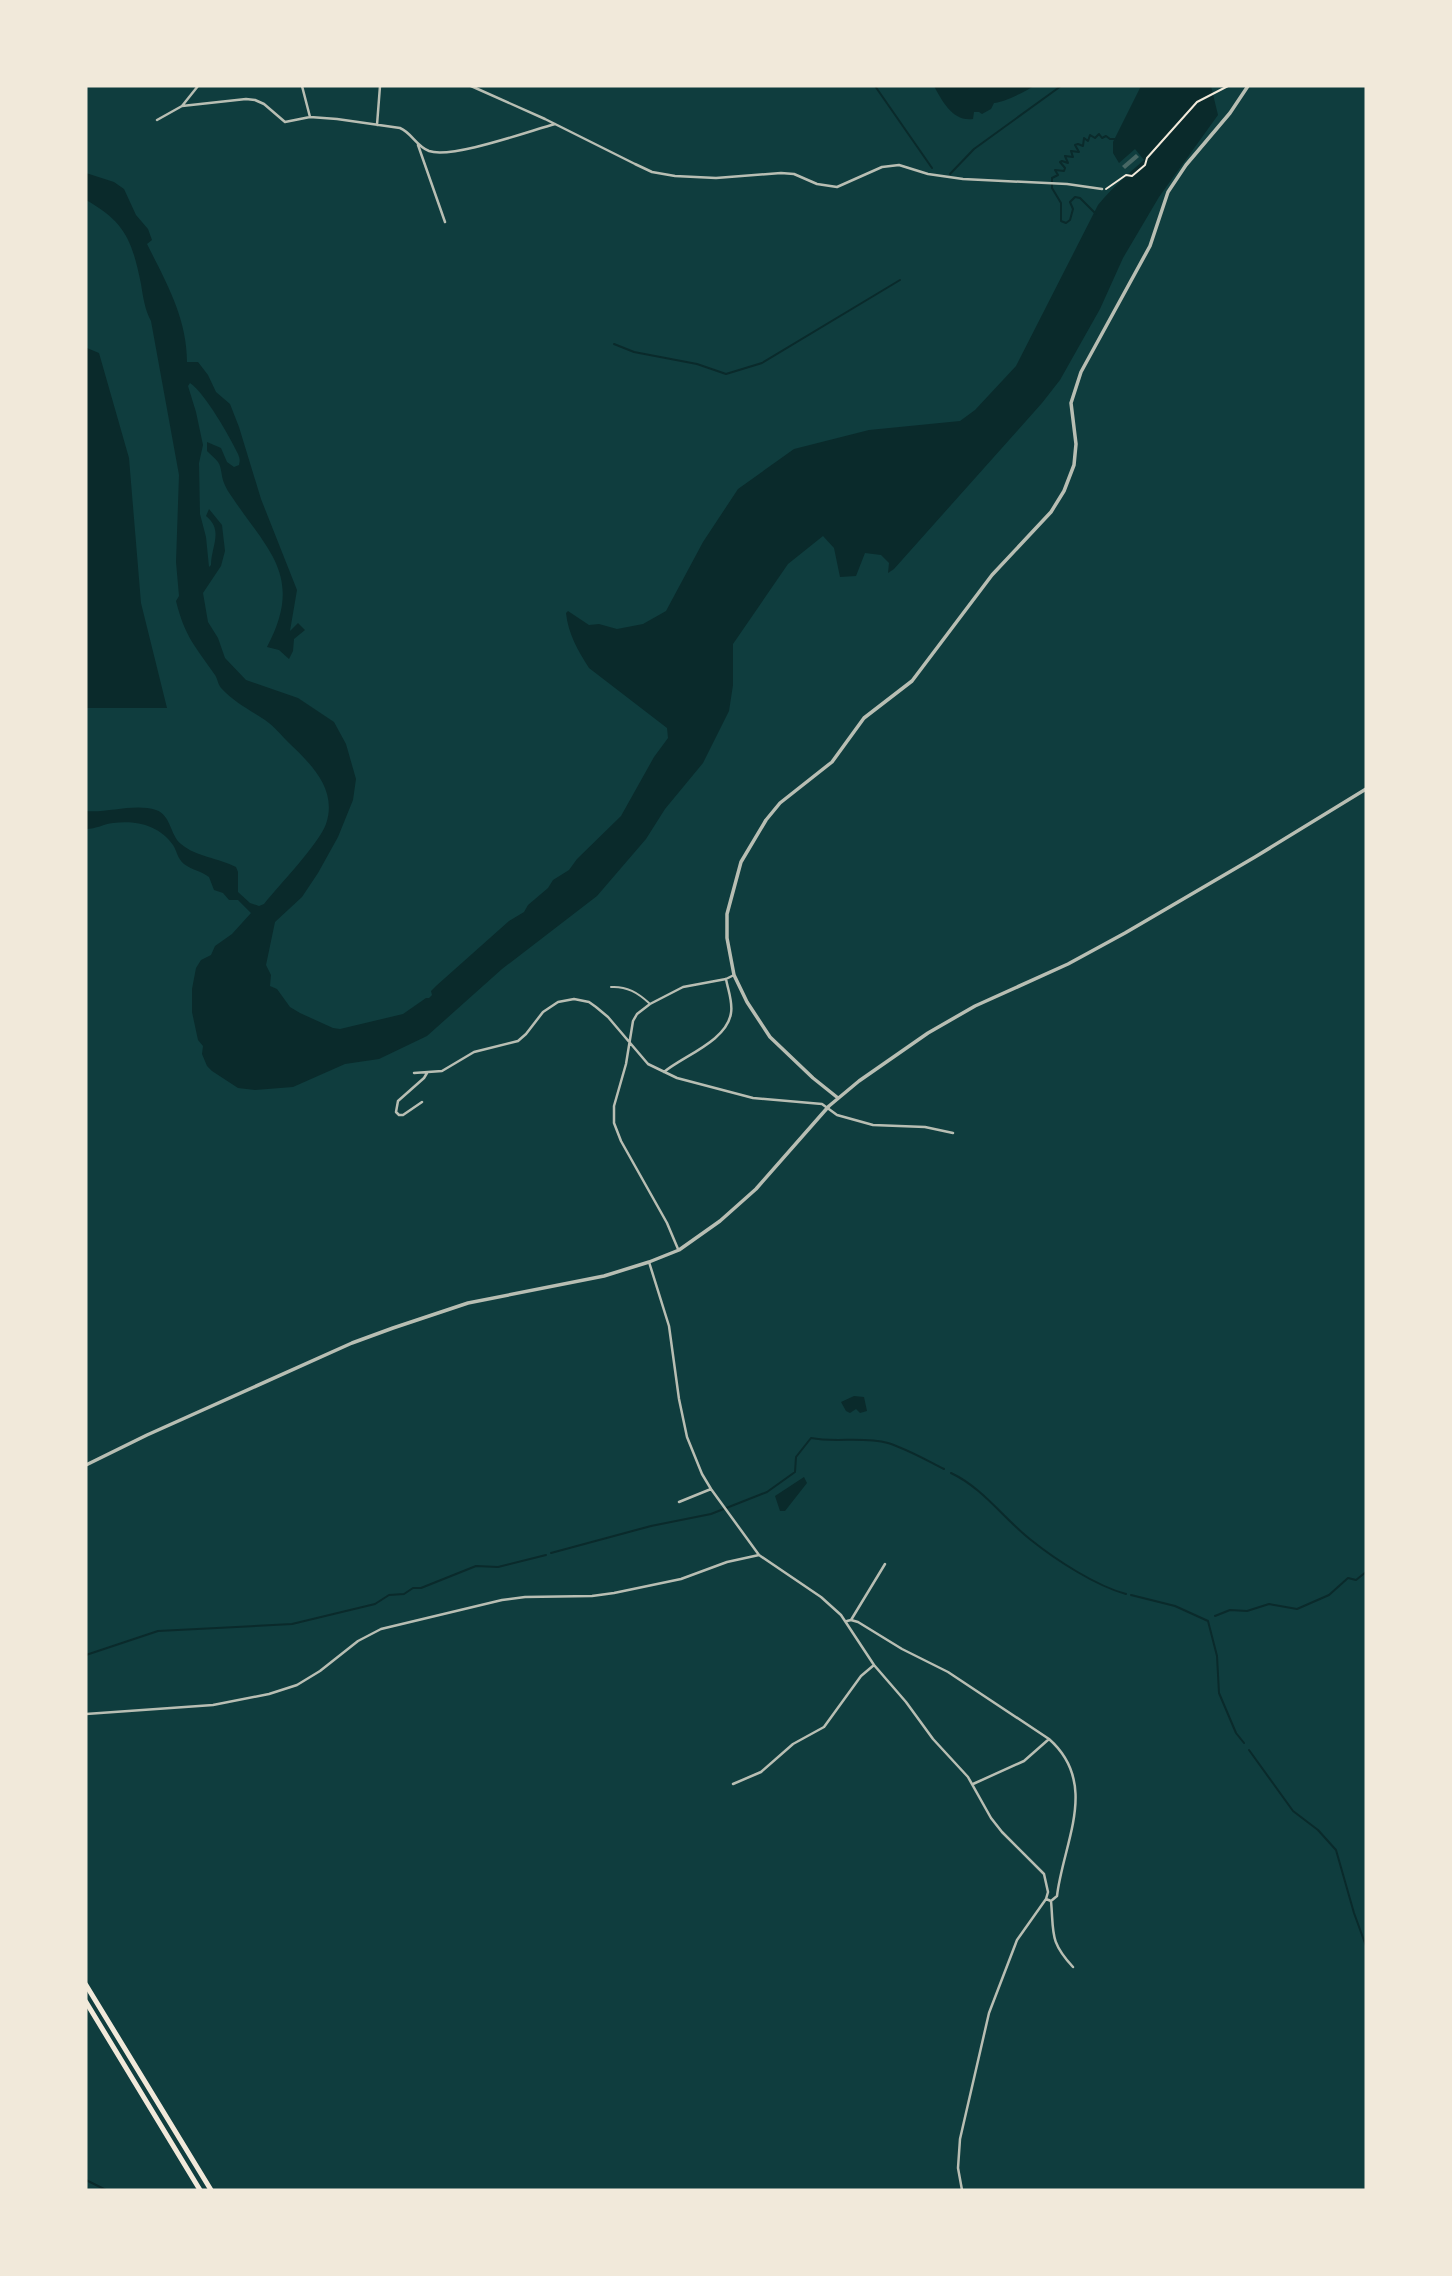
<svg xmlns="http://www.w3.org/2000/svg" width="1452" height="2276" font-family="'Space Grotesk',sans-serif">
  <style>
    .water { fill: #0a2a2b }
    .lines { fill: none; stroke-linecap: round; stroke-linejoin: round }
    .stream { stroke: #0a2a2b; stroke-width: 2 }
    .building { fill: #486865 }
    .path { stroke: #f1e9da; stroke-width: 2 }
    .service { stroke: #b8beb3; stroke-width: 2 }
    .minor { stroke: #b8beb3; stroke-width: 2.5 }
    .tertiary { stroke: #b8beb3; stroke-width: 3.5 }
    .motorway { stroke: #f1e9da; stroke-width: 5 }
  </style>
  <rect width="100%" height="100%" fill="#0f3d3e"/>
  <path class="water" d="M934,86H1034C1024,92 1005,102 994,103L991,109L982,114L979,112H974L973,119C953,122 942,101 934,86Z
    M1141,86H1211L1218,115L1159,197L1123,258L1100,309L1060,380L1042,403L894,569L888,573L889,563L881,555L865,553L856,576L840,577L834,548L823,536L788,564L733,644V685L729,711L703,763L665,809L646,839L597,896L502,969L427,1036L379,1059L345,1064L293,1087L255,1090L238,1088L212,1071L207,1066L202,1054L203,1046L198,1040L192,1012V989L196,968L201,960L211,955L215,946L232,934L251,913L238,900H229L223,893L214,890L209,877C201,871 192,870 184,864C177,858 177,851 173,845C159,825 136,820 113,823C104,824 96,829 86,829V811C108,813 135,803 156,810C171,815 170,835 181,844C196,857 219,858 236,867L238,872V892L250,903L259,906L264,904C280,884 318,845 326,824C338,789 310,763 288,742C281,735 274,726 265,720C250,710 234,702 222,689C218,685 218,680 215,675C195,646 185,637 176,601L179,596L176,562L179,475L151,321C145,310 143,297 141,284C132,240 125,222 86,200V173L114,182L124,189L136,215L148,229L152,240L147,244C166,282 187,318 187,362H198L208,375L216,392L230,404L239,427L261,499L297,590L290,631L298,623L305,630L294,639L293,651L289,659L279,650L267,647C304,577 269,552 232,497C229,493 226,488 224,483C221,476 222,468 218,462C215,458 210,454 207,451V442L221,448L227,462L234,467L239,465C240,460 240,459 238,454C230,437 205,393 190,383L188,386L196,412L203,445L199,463L200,514L206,537L209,567L211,565C211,547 224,530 206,516L209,509L222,525L225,551L221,566L203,593L208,622L218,638L225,658L246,680L298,698L334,722L346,744L356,779L353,800L338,837L318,873L302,897L275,922L266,965L271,975L270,986L277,989L290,1007L300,1013L333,1028L340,1029L403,1014L426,998H429L432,995L431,991L436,986L509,921L524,912L528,905L548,888L553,880L569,870L577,859L621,816L654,757L668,738L667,728L589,668C578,651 568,633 566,613L568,611L589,625L599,624L617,629L643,624L666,611L703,542L738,489L794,449L869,430L960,421L975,410L1016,366L1098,205C1112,188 1128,174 1144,160L1135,149L1119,163L1113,153V142Z
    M86,343L87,348L99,353L129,458L141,603L167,708H86Z
    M854,1396L864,1397L867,1411L860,1413L856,1409L850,1413L846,1411L841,1402Z
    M804,1477L807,1483L785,1511H780L775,1496Z"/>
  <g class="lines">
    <path class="stream" d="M875,86L932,168
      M950,174L974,149L1061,86
      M1096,214L1080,198L1075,197L1070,202L1073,209L1070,220L1066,223L1061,221V203L1052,188V178L1058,175L1055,170L1064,171L1065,168L1060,162L1062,161L1068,163L1065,156L1073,157L1071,151L1079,152L1075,145L1078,144L1083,146L1084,138L1088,141L1090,135L1095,138L1099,134L1102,138L1106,136L1110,139H1116
      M614,344L634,352L697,364L726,374L762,363L900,280
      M951,1473C983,1488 1004,1519 1031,1540C1056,1560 1096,1586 1126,1594
      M551,1553L651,1526L711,1514L767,1492L795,1472L796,1457L811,1438C836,1443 862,1436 888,1443C907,1449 926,1460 944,1469
      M1131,1595L1175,1606L1208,1621L1217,1656L1219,1693L1236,1733L1244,1743
      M1215,1616L1230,1610L1247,1611L1269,1604L1297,1609L1329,1595L1348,1578L1356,1580L1366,1572
      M86,1655L158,1631L292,1624L375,1604L389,1595L404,1594L413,1588H421L476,1566L498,1567L546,1555
      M1249,1750L1293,1811L1318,1830L1336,1850L1354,1913L1366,1946
      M86,2180L106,2190"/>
  </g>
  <path class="building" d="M1136,154L1139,157L1125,169L1122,166Z"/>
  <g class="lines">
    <path class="path" d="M1106,189L1126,175L1132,176L1145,165L1147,158L1197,102L1228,86"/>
    <path class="service" d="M611,987C627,986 638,993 649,1003"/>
    <path class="minor" d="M302,86L310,117
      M471,86L545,119L635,164L652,172L675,176L716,178L781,173L794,174L817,184L837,187L882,167L899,165L928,174L963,179L1067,184L1102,189
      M182,106L198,86
      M157,120L182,106L246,99L255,100L264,104L285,122L310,117L337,119L400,128C412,133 416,146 429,151C452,159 529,131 555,124
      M377,125L380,86
      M418,145L445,222
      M664,1072C683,1056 727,1041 731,1013C733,1002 728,990 726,979
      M414,1073L442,1071L474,1052L518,1041L526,1034L543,1012L558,1002L574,999L589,1002L596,1007L608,1017L648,1064L677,1078L753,1098L822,1104L837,1115L873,1125L925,1127L953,1133
      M422,1102L403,1115H399L396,1112L398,1101L424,1078L427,1073
      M678,1249L667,1223L621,1141L614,1123V1106L626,1064L633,1021L637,1014L650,1004L683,987L726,979L734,975
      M649,1262L669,1326L679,1399L687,1437L702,1474L711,1489L759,1555L821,1597L841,1615L874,1665L906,1702L933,1739L968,1777L991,1818L1002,1832L1044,1874L1048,1892L1046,1899L1017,1940L989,2013L960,2139L958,2168L962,2190
      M679,1502L711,1489
      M851,1620L885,1564
      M847,1621L851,1620L858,1622L902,1649L948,1672L1049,1739C1100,1784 1063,1843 1057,1896L1051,1901L1046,1899
      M86,1714L213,1705L269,1694L297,1685L320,1671L358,1641L381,1629L502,1600L525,1597L592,1596L614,1593L681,1579L727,1562L759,1555
      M733,1784L761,1772L793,1744L824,1727L861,1676L874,1665
      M973,1784L1024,1761L1049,1739
      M1051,1901C1054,1933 1049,1941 1073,1967"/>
    <path class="tertiary" d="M838,1098L813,1078L770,1037L747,1002L734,975L727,938V914L741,862L766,820L780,803L832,762L864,718L912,681L992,575L1051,512L1064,491L1074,465L1076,444L1071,403L1081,372L1150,246L1168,192L1186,165L1230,113L1248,86
      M86,1465L147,1435L352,1343L393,1328L468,1303L604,1276L649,1262L679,1250L720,1221L756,1189L829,1106L859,1081L928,1033L975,1006L1068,964L1125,933L1255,857L1366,789"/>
    <path class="motorway" d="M86,1985L211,2190
      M86,2002L200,2190"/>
  </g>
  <rect width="1452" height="2276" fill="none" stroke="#f1e9da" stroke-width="175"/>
</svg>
